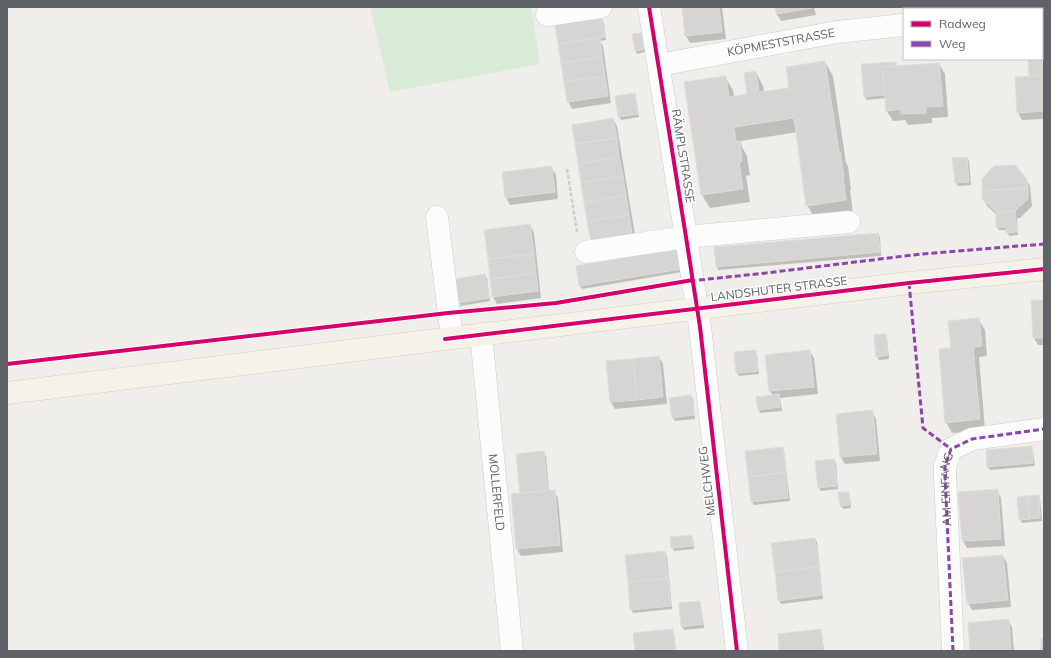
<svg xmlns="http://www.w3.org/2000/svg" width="1051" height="658" font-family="Mulish,sans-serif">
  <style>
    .green { fill: #d8ebd6 }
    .shadow { fill: #0003 }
    .building { fill: #d6d5d3; stroke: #deddd9 }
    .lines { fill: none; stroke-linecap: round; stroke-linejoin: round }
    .minor-casing { stroke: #cbcccc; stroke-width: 23 }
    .major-casing { stroke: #d7ceb8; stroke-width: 23 }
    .path { stroke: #cacfcc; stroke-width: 2.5; stroke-dasharray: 4 2; stroke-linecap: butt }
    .minor { stroke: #fdfcfc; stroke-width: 22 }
    .major { stroke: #f4f2e9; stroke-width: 22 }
    .quiet { stroke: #8e44ad; stroke-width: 3; stroke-dasharray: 6 3; stroke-linecap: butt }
    .cycleway-casing { stroke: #fff; stroke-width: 6 }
    .cycleway { stroke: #d6006c; stroke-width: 4 }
    .labels { text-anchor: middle; stroke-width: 3; stroke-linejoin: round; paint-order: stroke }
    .street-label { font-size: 12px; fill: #5f6368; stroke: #fff }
  </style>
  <rect width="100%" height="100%" fill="#efeeea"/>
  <path class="green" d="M370,7H531L540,64L390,92Z"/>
  <path class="shadow" d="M683,7H722L726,39L690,43L686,36Z
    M776,7H814L816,15L781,21L777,14Z
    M602,19L604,23L606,40L600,41L603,46L611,103L572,109L568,101L557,26Z
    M641,34L643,37L645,52L637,54L635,50Z
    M1042,54H1044V119L1022,120L1018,113L1016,78L1030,77L1029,59H1042Z
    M825,62L833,76L846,163L848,166L851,190H850L853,213L815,219L807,205L797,132L741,141L742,147L747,156L750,175L746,176L750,202L710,208L702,195L725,77L733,90L734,97L748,95L756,72L763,86L764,92L790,89Z
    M896,63L898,66L939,64L945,74L948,117L932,118V123L908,125L905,120L893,121L886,110V98L867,100L865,97L862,65Z
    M634,95L636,98L639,117L621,120L619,116Z
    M613,119L617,126L636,241L596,248Z
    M967,158L969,161L971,185L958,186L956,183Z
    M551,167L556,175L558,199L510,205L506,197Z
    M1026,179L1030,186L1032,206L1020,218H1017L1018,235L1009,236L1007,230H999L997,227V215L987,206L983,199Z
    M530,225L534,233L541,298L497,304L493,297Z
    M878,234L880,237L881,256L718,270L717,267Z
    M677,250L682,272L582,289L580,286L577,267Z
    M485,275L487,278L490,301L461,306L459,302Z
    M1044,301V345H1038L1034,338Z
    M978,319L985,330L987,356L979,357L985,430L952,433L946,422L952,349Z
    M885,335L887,338L889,359L879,360L877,356Z
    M755,351L757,354L759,374L739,376L737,373L735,353Z
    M810,351L814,358L818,394L780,398L782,411L760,413L759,410L773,396L770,391L767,355Z
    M659,357L663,364L667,404L615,409L611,402L607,362Z
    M691,396L693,399L695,419L675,421L673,418L671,399Z
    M872,411L876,419L880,461L845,464L841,457Z
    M1031,447L1033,451L1035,466L990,470L988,467Z
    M782,448L784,451L790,501L754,505L752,502Z
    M544,452L546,456L549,491H554L558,498L563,552L521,556L517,549L521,494L517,455Z
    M834,460L836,463L838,489L821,491L819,488Z
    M997,490L1001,498L1005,546L967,548L963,541L960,493Z
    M848,493L850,496L851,508L843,509L841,505Z
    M1038,496L1040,499L1042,521L1022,523L1020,519Z
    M692,536L693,539L694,549L674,551L672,547Z
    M815,539L817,542L823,599L781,604L779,600Z
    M665,553L667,556L672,609L633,613L631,609Z
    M1003,556L1007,563L1011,607L972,610L968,603Z
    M699,602L701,605L704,628L684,630L682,626Z
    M1008,620L1012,627L1014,651H971Z
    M672,630L674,633L676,651H636Z
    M820,630L822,634L824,651H781Z"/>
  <path class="building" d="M682,7H719L722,32L685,36Z
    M775,7H812V8L776,14Z
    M602,18L605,37L558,44L555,25Z
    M641,33L644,49L635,51L632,34Z
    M600,38L602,57L561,63L558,44Z
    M1042,53H1044V75L1029,76L1028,59H1042Z
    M602,57L605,76L564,82L561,63Z
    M825,61L839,152H840L844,176H843L846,200L806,206L794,118L734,127L736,142L740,141L742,162H739L743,189L701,195L684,82L726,76L729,97L747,94L744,73L756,71L759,92L789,88L786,67Z
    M896,62L897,66L882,67L884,95L864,97L861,64Z
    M939,63L943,106L926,107V113L901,114V109L886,111L882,67Z
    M1044,75V111L1017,113L1015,77Z
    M605,76L608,96L567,102L564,82Z
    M635,93L638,114L618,117L615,96Z
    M613,118L617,138L575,144L572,125Z
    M617,138L619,157L578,164L575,144Z
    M619,157L623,176L581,183L578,164Z
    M967,157L969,182L955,183L952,158Z
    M1015,165L1026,178L1028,188L982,191V179L994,166Z
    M552,166L555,192L505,198L502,172Z
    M623,176L626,195L584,202L581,183Z
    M1028,188V199L1015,211L996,212L982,199V191Z
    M626,195L629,215L587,221L584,202Z
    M1015,211L1017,232L1006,233V227H996V212Z
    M629,215L632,234L591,241L587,221Z
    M530,224L534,254L488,259L484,230Z
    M878,233L880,252L716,267L714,247Z
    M678,249L681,269L579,286L576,266Z
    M534,254L536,273L490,279L488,259Z
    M536,273L538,291L492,297L490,279Z
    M485,274L489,298L458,303L455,279Z
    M1031,300H1044V338H1033Z
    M979,318L982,346L973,347L980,419L945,423L939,349L951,348L948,321Z
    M886,334L888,355L876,357L874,335Z
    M756,350L758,371L736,373L734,352Z
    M810,350L814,387L769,391L765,355Z
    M659,356L663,397L637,400L633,359Z
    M633,359L637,400L610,402L606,361Z
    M779,394L780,407L758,410L756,397Z
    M691,395L694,415L672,418L669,398Z
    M873,410L877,454L840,457L836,414Z
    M1032,446L1033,463L987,467L986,450Z
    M783,447L786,472L748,477L745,451Z
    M544,451L548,491L520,493L516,454Z
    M834,459L837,486L818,488L815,461Z
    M786,472L788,498L751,502L748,477Z
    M998,489L1001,539L962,541L958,492Z
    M555,490L560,545L516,549L511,494Z
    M838,492H849L850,505L840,506Z
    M1039,495L1040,518L1029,519L1028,496Z
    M1028,496L1029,519L1019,520L1017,497Z
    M692,535L693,546L671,548L670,537Z
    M815,538L819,567L775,572L771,543Z
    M665,551L668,578L628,582L625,555Z
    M1003,555L1008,600L967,604L962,558Z
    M819,567L822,595L778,601L775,572Z
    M668,578L671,606L630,610L628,582Z
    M700,601L703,624L681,627L679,603Z
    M1009,619L1011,651H970L968,623Z
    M673,629L675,651H635L633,633Z
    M821,629L823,651H779L778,634Z
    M1041,639H1044V651H1041Z"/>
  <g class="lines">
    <g class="minor-casing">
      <g id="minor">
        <path d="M649,7L686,237L700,327L737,651"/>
        <path d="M547,15L601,7"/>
        <path d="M1042,22H1044"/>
        <path id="s1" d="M659,65L837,32L904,25"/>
        <path d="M437,217L452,338"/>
        <path d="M586,252L686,237L849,222"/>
        <path id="s2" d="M481,334L512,651"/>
        <path id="s3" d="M953,651L945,476V466L951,449L972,439L1044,429"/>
      </g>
    </g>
    <g class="major-casing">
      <path id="major" d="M7,393L445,339L909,283L1044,269"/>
    </g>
    <path class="path" d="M567,169L577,232"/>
    <use href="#minor" class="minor"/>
    <use href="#major" class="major"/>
    <path class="quiet" d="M690,281L766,273L921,254L1044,244
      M909,283L923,428L951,449
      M953,651L945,476V466L951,449L972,439L1044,429"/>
    <g class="cycleway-casing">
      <path id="cycleway" d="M649,7L686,237L700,327L737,651
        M445,339L909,283L1044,269
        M7,364L448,313L556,303L693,280"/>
    </g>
    <use href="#cycleway" class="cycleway"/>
  </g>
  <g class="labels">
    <g class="street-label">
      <text dy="4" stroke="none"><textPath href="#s1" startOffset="124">KÖPMESTSTRASSE</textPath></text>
      <text transform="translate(683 156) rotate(81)" y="4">RÄMPLSTRASSE</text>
      <text transform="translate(779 289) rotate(-7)" y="4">LANDSHUTER STRASSE</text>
      <text transform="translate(707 481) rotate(-97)" y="4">MELCHWEG</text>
      <text dy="4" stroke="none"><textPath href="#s3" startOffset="162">AM EINFANG</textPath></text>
      <text dy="4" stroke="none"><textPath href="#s2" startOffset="159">MOLLERFELD</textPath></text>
    </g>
  </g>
  <rect width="1051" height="658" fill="none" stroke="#5f6368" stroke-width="16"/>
  <rect x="903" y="8" width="140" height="52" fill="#ffffff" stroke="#bfc1c3"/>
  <rect x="911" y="21" width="20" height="6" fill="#d6006c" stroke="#bfc1c3"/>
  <text x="939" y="28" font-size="12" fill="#5f6368">Radweg</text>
  <rect x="911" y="41" width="20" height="6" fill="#8e44ad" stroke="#bfc1c3"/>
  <text x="939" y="48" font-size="12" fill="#5f6368">Weg</text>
</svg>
